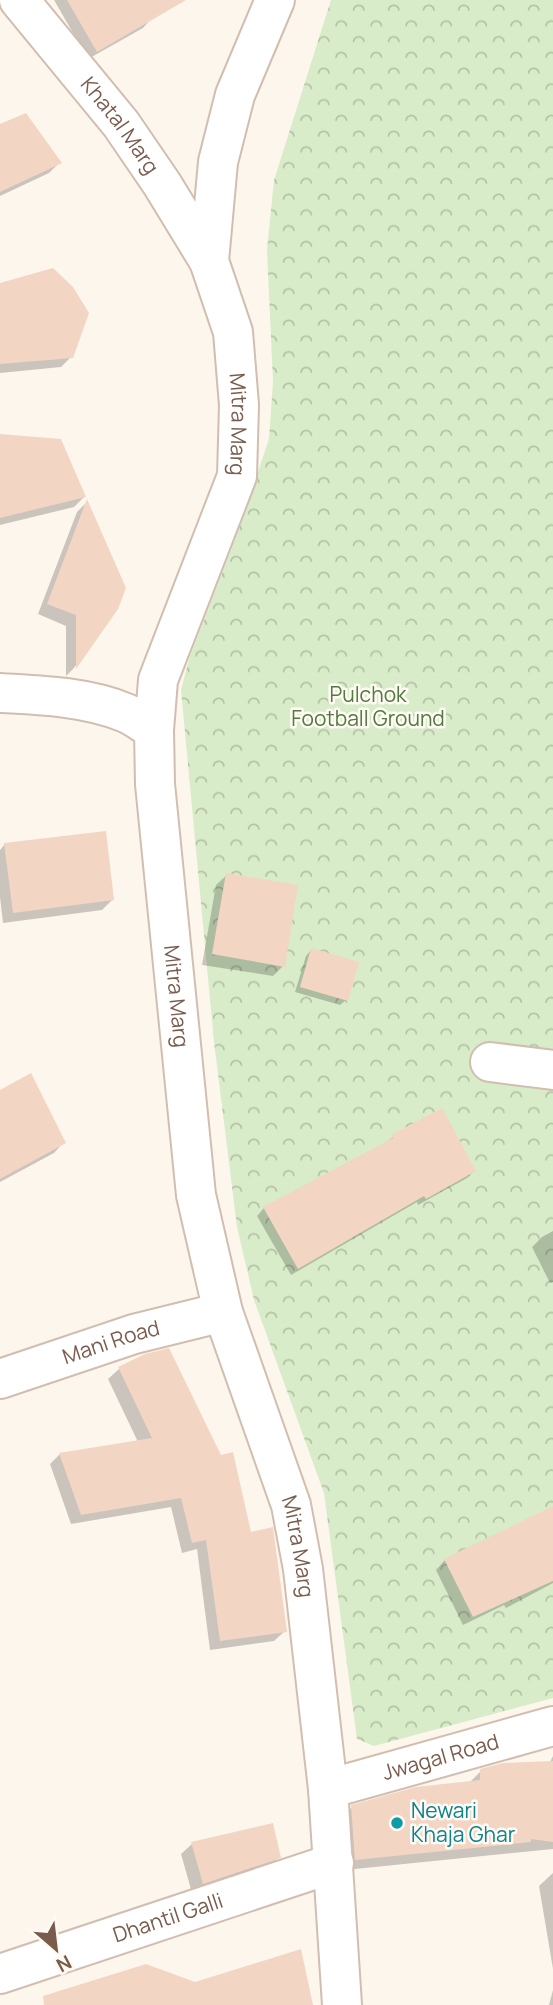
<svg xmlns="http://www.w3.org/2000/svg" width="553" height="2005" font-family="Manrope,sans-serif">
  <style>
    .forest { fill: url(#forest-crowns) }
    .shadow { fill: #0003 }
    .building { fill: #f3d5c3 }
    .lines { fill: none; stroke-linecap: round; stroke-linejoin: round }
    .minor-casing { stroke: #d1beb0; stroke-width: 42 }
    .minor { stroke: #fff; stroke-width: 38 }
    .culture-dot { fill: #0f9aa8; stroke: #fffaf3; stroke-width: 2.5 }
    .labels { text-anchor: middle; stroke-width: 5; stroke-linejoin: round; paint-order: stroke }
    .street-label { font-size: 21px; fill: #7a5c4d; stroke: #fffaf3 }
    .park-label { font-size: 21px; fill: #537a41; stroke: #fffaf3 }
    .culture-label { font-size: 21px; fill: #0d838f; stroke: #fffaf3; text-anchor: start }
  </style>
  <defs>
    <pattern id="forest-crowns" width="20" height="18" patternUnits="userSpaceOnUse" patternTransform="scale(1.75)"><rect width="20" height="18" fill="#d8ecc9"/><path d="M2 6a3 3 0 1 1 6 0M12 15a3 3 0 1 1 6 0" fill="none" stroke="#b4c2a5"/></pattern>
  </defs>
  <rect width="100%" height="100%" fill="#fdf6ec"/>
  <path class="forest" d="M331,0H553V1698L374,1746L357,1739L324,1493L254,1300L237,1227L214,1042L181,690L190,656L237,534L269,439L273,382L267,250L274,180Z"/>
  <path class="shadow" d="M54,0H141L151,19L143,28L88,59Z
    M0,126L60,162L49,173L0,196Z
    M0,285L71,357L61,367L0,373Z
    M0,436L84,497L74,507L0,525Z
    M87,502L116,608L74,668L66,676V626L38,614L77,512Z
    M5,844L112,900L102,910L3,923L0,897V850Z
    M227,875L283,966L273,976L202,965L216,885Z
    M311,950L346,1000L340,1005L295,992L306,956Z
    M0,1092L64,1142L54,1153L0,1182Z
    M393,1137L474,1171L467,1178L418,1205L417,1202L291,1275L257,1216L264,1208L385,1144Z
    M553,1231V1282L550,1283L532,1247L542,1237Z
    M145,1355L250,1534L285,1631L274,1641L210,1650L197,1549L182,1553L171,1507L71,1524L50,1464L60,1454L138,1442L108,1379L119,1369Z
    M553,1508V1583L506,1608L504,1605L463,1625L436,1570L445,1560Z
    M553,1756V1849L345,1870L341,1818L352,1807L470,1782L481,1771L550,1762Z
    M192,1844L279,1857L268,1868L192,1893L181,1854Z
    M553,1873V1969L539,1886Z
    M553,1990V2005H549Z"/>
  <path class="building" d="M67,0H186L97,52Z
    M26,113L62,163L0,192V124Z
    M53,268L73,287L89,313L73,358L0,364V283Z
    M0,434L61,439L86,497L0,518Z
    M87,499L126,588L118,609L76,669V615L47,604Z
    M106,831L114,900L13,913L4,843Z
    M226,873L298,885L285,967L212,954Z
    M311,948L359,962L348,1001L300,987Z
    M31,1073L66,1143L0,1179V1090Z
    M442,1108L476,1171L426,1199L424,1196L298,1269L263,1207L393,1138L391,1135Z
    M169,1348L221,1455L233,1452L251,1532L273,1527L287,1632L220,1641L206,1540L192,1543L181,1498L81,1515L59,1453L152,1438L118,1367L145,1354Z
    M553,1506V1581L473,1617L444,1559Z
    M553,1761V1842L531,1839V1842L355,1860L351,1805L416,1787L480,1780V1769L503,1763Z
    M273,1823L281,1858L203,1884L191,1842Z
    M301,1949L313,2005H44L43,1996L146,1964L195,1982Z"/>
  <g class="lines">
    <g class="minor-casing">
      <g id="minor">
        <path id="s1" d="M19,0L121,124L162,184L209,261"/>
        <path id="s2" d="M275,0L235,95L218,162L209,261L233,332L239,405L237,476L158,680L154,730L155,784L196,1195L223,1312L291,1505L303,1569L328,1789L342,2005"/>
        <path d="M0,693C41,695 88,697 126,713C136,717 145,725 154,730"/>
        <path d="M490,1062L553,1070"/>
        <path id="s3" d="M0,1379L134,1334L223,1312"/>
        <path id="s4" d="M328,1789L553,1726"/>
        <path id="s5" d="M0,1974L334,1863"/>
      </g>
    </g>
    <use href="#minor" class="minor"/>
  </g>
  <circle class="culture-dot" cx="397" cy="1823" r="7"/>
  <g class="labels">
    <g class="street-label">
      <text dy="7" stroke="none"><textPath href="#s1" startOffset="161">Khatal Marg</textPath></text>
      <text dy="7" stroke="none"><textPath href="#s2" startOffset="439">Mitra Marg</textPath></text>
      <text dy="7" stroke="none"><textPath href="#s2" startOffset="1027">Mitra Marg</textPath></text>
      <text dy="7" stroke="none"><textPath href="#s3" startOffset="117">Mani Road</textPath></text>
      <text dy="7" stroke="none"><textPath href="#s2" startOffset="1594">Mitra Marg</textPath></text>
      <text dy="7" stroke="none"><textPath href="#s4" startOffset="117">Jwagal Road</textPath></text>
      <text dy="7" stroke="none"><textPath href="#s5" startOffset="177">Dhantil Galli</textPath></text>
    </g>
    <g class="park-label">
      <text x="368" y="702">Pulchok<tspan x="368" dy="24">Football Ground</tspan></text>
    </g>
    <g class="culture-label">
      <text x="411" y="1818">Newari<tspan x="411" dy="24">Khaja Ghar</tspan></text>
    </g>
  </g>
  <g transform="translate(56 1949) rotate(152)" stroke="#fffaf3" stroke-width="5" paint-order="stroke">
  <path d="M0-5L12 26L0 18L-12 26Z" fill="#7a5c4d"/>
  <text y="-10" font-size="19" font-weight="bold" text-anchor="middle" fill="#7a5c4d">N</text>
  </g>
</svg>
